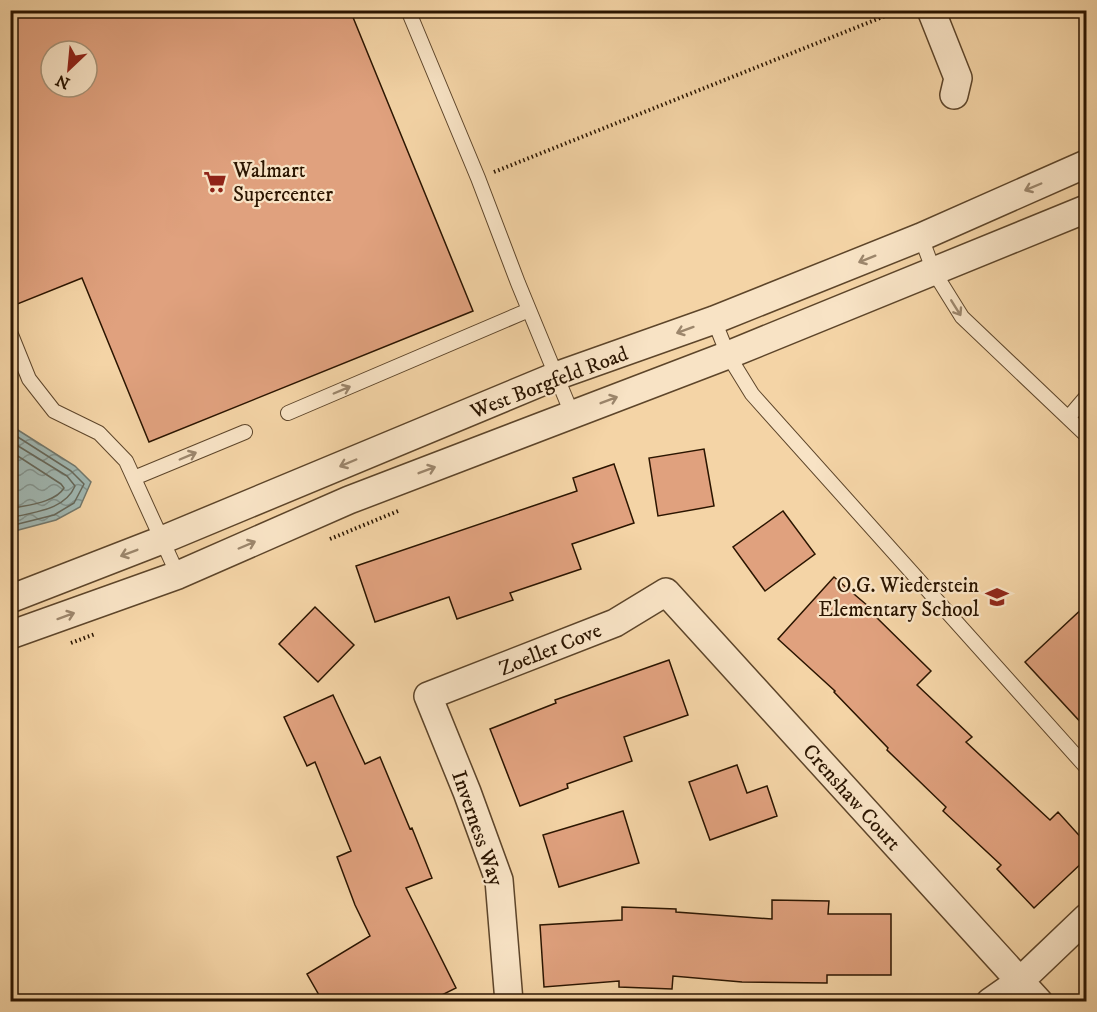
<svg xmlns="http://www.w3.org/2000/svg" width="1097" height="1012" font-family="'IM FELL DW Pica',serif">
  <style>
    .water { fill: url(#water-waves); stroke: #71766a; stroke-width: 1.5 }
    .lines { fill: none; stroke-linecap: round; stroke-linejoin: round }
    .shore { stroke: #656658; stroke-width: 1.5 }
    .building { fill: #e0a17e; stroke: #2b1500; stroke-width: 1.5; fill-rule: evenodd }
    .service-casing { stroke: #5d452a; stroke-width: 16 }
    .minor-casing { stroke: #5d452a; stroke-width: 30 }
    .path { stroke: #2b1500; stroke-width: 4; stroke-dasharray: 1.5 3; stroke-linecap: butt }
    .service { stroke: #f8e3c5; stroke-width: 14 }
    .minor { stroke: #f8e3c5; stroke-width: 27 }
    .oneway { stroke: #9c866c }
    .labels { text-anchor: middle; stroke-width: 4.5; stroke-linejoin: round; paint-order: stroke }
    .poi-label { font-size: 21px; fill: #2b1500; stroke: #f8e3c5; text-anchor: start }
    .street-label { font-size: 21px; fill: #2b1500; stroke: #f8e3c5 }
  </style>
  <defs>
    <pattern id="water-waves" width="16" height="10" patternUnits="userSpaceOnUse" patternTransform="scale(1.5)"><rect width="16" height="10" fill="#9fb6b1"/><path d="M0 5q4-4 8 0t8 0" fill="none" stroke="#82938e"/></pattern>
  </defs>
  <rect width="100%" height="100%" fill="#f4d4a6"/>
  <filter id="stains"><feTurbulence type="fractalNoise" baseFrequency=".00333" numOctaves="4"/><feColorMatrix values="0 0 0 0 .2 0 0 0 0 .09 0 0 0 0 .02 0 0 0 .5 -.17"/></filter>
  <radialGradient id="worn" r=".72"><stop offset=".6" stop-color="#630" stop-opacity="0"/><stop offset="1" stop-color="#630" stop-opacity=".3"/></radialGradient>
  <path class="water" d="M10,425L75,466L91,482L80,507L56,520L11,532Z"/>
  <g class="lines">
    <path class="shore" d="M10,432L71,471L84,484L74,503L54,515L10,526
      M10,441L67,476L75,486C65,510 34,512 10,518
      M10,451L61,484L64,488C55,503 26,505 10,509"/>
  </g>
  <path class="building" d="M10,10H350L473,311L149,442L82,278L10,307ZM51,51H87V87H51Z
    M704,449L714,506L658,516L649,458Z
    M614,464L634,523L572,544L581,569L510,593L513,600L457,619L449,597L375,622L356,566L577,491L573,478Z
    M783,511L815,554L765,591L733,547Z
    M834,577L875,612L873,614L931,671L917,685L972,737L966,742L1050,820L1058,812L1086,843V859L1034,908L997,869L1001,865L943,811L946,807L887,750L888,748L834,692L835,691L778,639Z
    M1086,605V728L1025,662Z
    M315,607L354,645L318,682L279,644Z
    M669,660L688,715L624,737L632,761L567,784L568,788L520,806L490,729L556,703L555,700Z
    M333,695L365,764L380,757L410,829L412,828L432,878L406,888L456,988L428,1002H323L307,974L370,936L355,905L337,857L351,851L315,762L307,766L284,717Z
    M737,765L747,793L767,786L777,816L710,840L689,782Z
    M623,811L639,863L559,887L543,835Z
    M772,900L829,901L828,914H891V975H827V983L742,982L673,976L672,989L619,987V981L544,987L540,925L622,920V907L676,909V912L772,919Z"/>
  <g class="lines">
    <g class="service-casing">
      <path id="service" d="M408,10L478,178L518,283L572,414
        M921,237L934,272L962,317L1086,435
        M714,320L728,355L752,394L1086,767
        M10,332L29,379L54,411L99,433L126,461L178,575
        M288,413L529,310
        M1068,418L1086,397
        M134,478L245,432"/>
    </g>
    <g class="minor-casing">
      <path id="minor" d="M931,10L958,78L954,95
        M10,599L162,540L556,376L714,320L921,237L1086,164
        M10,635L178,575L349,500L728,355L1086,209
        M509,1002L499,880L467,792L428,696L615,623L666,592L1039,1002
        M990,1002L1020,981L1086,918"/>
    </g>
    <path class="path" d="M494,172L900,10
      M330,539L398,511
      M71,643L95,634"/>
    <use href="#service" class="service"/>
    <use href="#minor" class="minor"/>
  </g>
  <defs><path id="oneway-shaft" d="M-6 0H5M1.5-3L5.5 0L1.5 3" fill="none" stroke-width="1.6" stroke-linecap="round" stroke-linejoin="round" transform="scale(1.5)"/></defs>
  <g class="oneway">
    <use href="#oneway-shaft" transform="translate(1033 187) rotate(157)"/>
    <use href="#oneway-shaft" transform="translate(867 259) rotate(158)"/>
    <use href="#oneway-shaft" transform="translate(956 308) rotate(58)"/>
    <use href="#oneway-shaft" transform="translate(685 330) rotate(160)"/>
    <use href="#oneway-shaft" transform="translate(342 390) rotate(-23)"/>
    <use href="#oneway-shaft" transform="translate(609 400) rotate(-21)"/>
    <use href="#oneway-shaft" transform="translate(188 456) rotate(-23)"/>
    <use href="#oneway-shaft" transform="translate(348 463) rotate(157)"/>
    <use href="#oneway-shaft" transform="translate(427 470) rotate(-21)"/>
    <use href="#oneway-shaft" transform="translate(247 545) rotate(-23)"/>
    <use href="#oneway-shaft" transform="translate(129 553) rotate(159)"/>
    <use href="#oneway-shaft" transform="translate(66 616) rotate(-20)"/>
  </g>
  <defs>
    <g id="supermarket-bare" transform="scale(1.8)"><path d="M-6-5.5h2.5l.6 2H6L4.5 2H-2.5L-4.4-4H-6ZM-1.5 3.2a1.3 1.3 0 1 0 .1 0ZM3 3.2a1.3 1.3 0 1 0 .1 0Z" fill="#8f2418" stroke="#f8e3c5" stroke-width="2.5" paint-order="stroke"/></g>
    <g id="school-bare" transform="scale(1.8)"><path d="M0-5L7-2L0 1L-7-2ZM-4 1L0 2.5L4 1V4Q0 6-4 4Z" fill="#8f2418" stroke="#f8e3c5" stroke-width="2.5" paint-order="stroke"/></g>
  </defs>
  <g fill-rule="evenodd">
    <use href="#supermarket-bare" x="215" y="182"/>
    <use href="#school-bare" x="997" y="597"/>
  </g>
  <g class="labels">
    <g class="poi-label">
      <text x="233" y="177">Walmart<tspan x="233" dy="24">Supercenter</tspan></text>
      <text x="979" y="592" text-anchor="end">O.G. Wiederstein<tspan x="979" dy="24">Elementary School</tspan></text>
    </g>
    <g class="street-label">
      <text transform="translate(549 382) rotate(-21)" y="7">West Borgfeld Road</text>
      <text transform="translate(550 649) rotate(-22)" y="7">Zoeller Cove</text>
      <text transform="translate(852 797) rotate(48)" y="7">Crenshaw Court</text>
      <text transform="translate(478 828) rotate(71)" y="7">Inverness Way</text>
    </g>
  </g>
  <rect width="1097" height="1012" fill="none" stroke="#f4d4a6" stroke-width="36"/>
  <rect x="12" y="12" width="1073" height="988" fill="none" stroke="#2b1500" stroke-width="3"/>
  <rect x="18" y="18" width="1061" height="976" fill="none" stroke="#2b1500" stroke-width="1.5"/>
  <g transform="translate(69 69) rotate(206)"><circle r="28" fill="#f8e3c5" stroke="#a69176" stroke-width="1.5"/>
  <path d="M0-4.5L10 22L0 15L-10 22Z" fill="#8f2418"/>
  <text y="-9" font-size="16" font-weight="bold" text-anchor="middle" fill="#2b1500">N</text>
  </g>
  <rect width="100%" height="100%" filter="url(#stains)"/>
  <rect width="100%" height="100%" fill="url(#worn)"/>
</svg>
